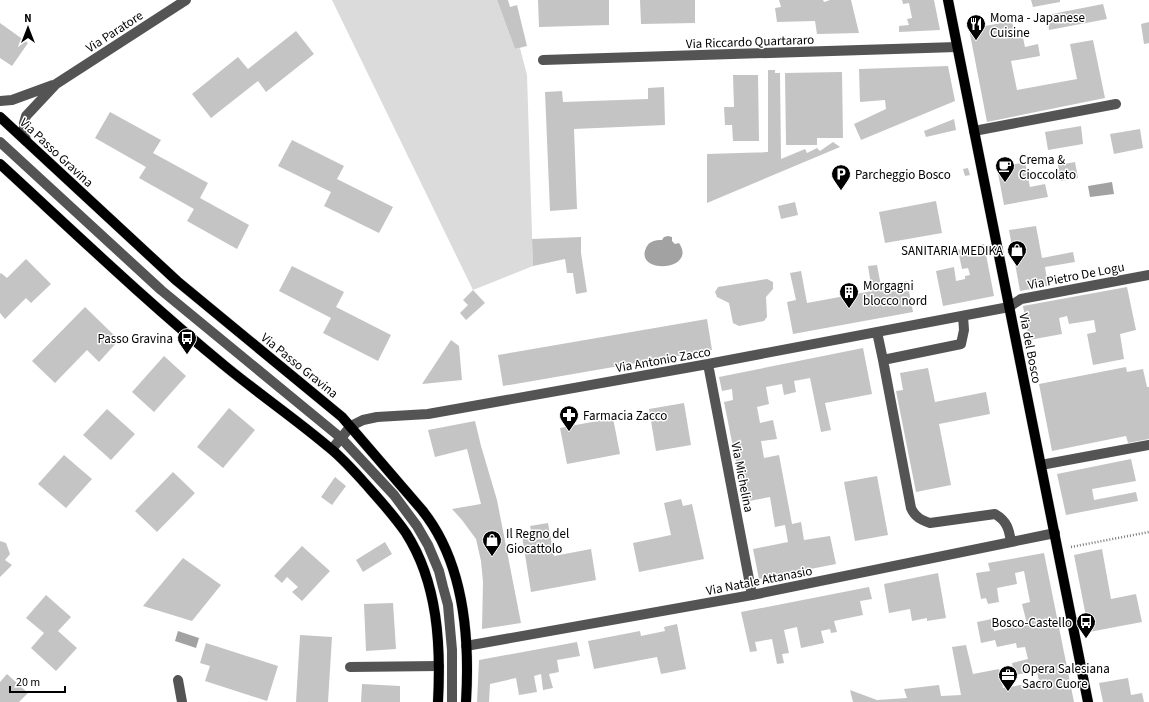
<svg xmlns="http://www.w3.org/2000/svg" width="1149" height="702" font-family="'Source Sans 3',sans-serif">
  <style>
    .green { fill: #dbdbdb }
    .water { fill: #a2a2a2 }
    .building { fill: #c4c4c4 }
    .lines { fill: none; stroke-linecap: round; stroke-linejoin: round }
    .major-casing { stroke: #dbdbdb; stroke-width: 11 }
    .path { stroke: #767676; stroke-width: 2.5; stroke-dasharray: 1 2; stroke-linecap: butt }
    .minor { stroke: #545454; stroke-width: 10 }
    .major { stroke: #000; stroke-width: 10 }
    .labels { text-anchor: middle; stroke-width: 3; stroke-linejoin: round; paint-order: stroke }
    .poi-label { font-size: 13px; fill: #000; stroke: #fff; text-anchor: start }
    .street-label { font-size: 13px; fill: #000; stroke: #fff }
  </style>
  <rect width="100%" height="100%" fill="#fff"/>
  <path class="green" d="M332,0H497L515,49L520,48L527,75L533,266L473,290Z"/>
  <path class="water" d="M1112,182L1114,194L1090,197L1088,186Z
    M668,236L672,237V241L675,244L679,243C698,271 634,275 646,248C649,241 655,240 662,240L664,237Z
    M178,631L199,638L196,648L175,641Z"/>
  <path class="building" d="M497,0H508L510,7L517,5L527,46L515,49Z
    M538,0H609V25L539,27Z
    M640,0H695V23L641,24Z
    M779,0H823L824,2L830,0H851L859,33L817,34L815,21L777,22L775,8L781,7Z
    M902,0H934L940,30L899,32V26L909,25L907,19L912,18L909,3L903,4Z
    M1031,0H1060V2L1033,7Z
    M1103,4L1107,19L1049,30L1047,15Z
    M1012,21L1015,35L1022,33L1025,47L1038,44L1040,56L1011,61L1017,90L1077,79L1070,44L1093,40L1105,98L987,122L969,29Z
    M1149,22V43L1144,44L1141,24Z
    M0,23L28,43L12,66L0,58Z
    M296,31L314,54L266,92L258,81L211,118L192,94L238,57L248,69Z
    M948,66L955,101L861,140L854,124L886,109L885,100L860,102L859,69Z
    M768,70H775V73H780L781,159L805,149L807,153L817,148L820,151L833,142L840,147L707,203V154L768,152Z
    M842,72L843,138H817V145H786L785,73Z
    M733,75H758L759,141H733L732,125H725L724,107H734Z
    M664,87L665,125L574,129L577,209L550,211L545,92L562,91L563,102L648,99V88Z
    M110,112L161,140L153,153L208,183L200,198L249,225L237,249L187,221L194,209L139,178L146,167L95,138Z
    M954,119L956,130L926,137L924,131Z
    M1081,126L1083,144L1048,150L1045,132Z
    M1140,129L1143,148L1114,154L1110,134Z
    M292,140L344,166L337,179L393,207L379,233L324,206L331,192L278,166Z
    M1025,162L1030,187L1045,184L1048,197L1004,205L997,168Z
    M1075,162L1078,178L1061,181L1058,165Z
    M968,168L970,175L965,176L963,169Z
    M936,201L942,233L885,243L879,212Z
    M795,202L798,215L781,219L778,206Z
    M1036,226L1042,258L1073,252L1075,262L1045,267L1048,286L1020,291L1009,230Z
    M581,237V253L587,292L576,294L573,273H567L565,259L533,266L532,239Z
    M984,244L994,296L943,306L936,271L954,267L956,281L965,279V276L970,275L968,268L962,269L958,250Z
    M26,259L51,284L31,303L26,298L5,319L0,313V274L1,273L7,278Z
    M877,265L881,286L907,281L913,312L793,334L787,302L796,300L790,273L801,271L807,303L872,291L868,266Z
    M292,266L344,292L336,307L391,335L378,361L323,333L331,318L279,291Z
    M767,279L773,282V289L766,297L767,317L764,321L739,326L733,323L729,303L717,297L715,292L718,287Z
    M1127,287L1136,330L1120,334L1124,359L1093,365L1087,334L1096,332L1094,320L1069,324L1067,316L1059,318L1062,334L1029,340L1023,306Z
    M473,290L485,303L466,320L460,313L468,305L463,300Z
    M85,307L119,340L99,362L87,350L55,383L32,361Z
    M707,319L712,350L503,386L498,355Z
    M451,340L459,346L462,380L422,384Z
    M863,348L872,394L825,403L831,430L821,432L810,378L794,381L796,392L784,395L782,384L766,387L769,404L757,407L760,423L773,420L777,439L761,441L764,458L779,455L792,524L801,522L804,540L830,536L836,564L759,579L753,549L788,542L785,525L775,527L770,497L744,502L724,402L733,400L732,389L722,391L719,377Z
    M164,356L186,376L154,412L132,392Z
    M1126,367L1127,372L1143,369L1147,387H1149V439L1128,443L1126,436L1052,451L1039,384Z
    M928,368L935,402L986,392L990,414L939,424L951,485L916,492L896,391L903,390L900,373Z
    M684,403L691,445L656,451L649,409Z
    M229,408L255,430L223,468L197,447Z
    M107,409L135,434L111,460L83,435Z
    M613,418L620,454L567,464L560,428Z
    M475,421L481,446L497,500L521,623L482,629L483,582L481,561L476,539L462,520L452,509L481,504L467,449L435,457L428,430Z
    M64,455L92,479L66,508L38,484Z
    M1131,459L1136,481L1092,489L1094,500L1136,492L1138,501L1066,515L1057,474Z
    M173,472L195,493L157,532L135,511Z
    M877,476L888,535L855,541L844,482Z
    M335,477L346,486L332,505L321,497Z
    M681,499L683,506L692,504L704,559L639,572L633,543L671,535L664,503Z
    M548,523L554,556L591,549L596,580L531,592L522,536L532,534L530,526Z
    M0,541L6,543L10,554L5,560L12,565L0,577Z
    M385,542L392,554L363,572L356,560Z
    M302,546L330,571L302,601L292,592L298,587L287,577L282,583L274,576Z
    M1102,549L1111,599L1136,594L1142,622L1089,632L1074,555Z
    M1044,553L1074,702H853L850,690L877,700L907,698L904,689L939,685L941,696L961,695L952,647L966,645L973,674L999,669L1003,688L1039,682L1037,671L1014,675L1012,663L1028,659L1025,647L1017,648L1016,643L997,647L995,640L981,643L977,622L992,619L994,631L1027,624L1022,604L1030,602L1024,571L1015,573L1017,584L997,588L999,602L988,604L986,598L981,599L976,573L990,571L988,563Z
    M183,558L221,585L192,621L143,606Z
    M938,573L946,618L927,621V618L912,621L910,609L889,613L884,584Z
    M869,587L872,599L860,601L863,615L834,621L837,632L831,633L830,629L821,631L824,643L801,648L797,627L784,630L789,653L782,654L784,663L777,664L772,639L755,642L757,651L750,652L741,612Z
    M46,595L71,617L58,631L77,648L56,671L31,648L44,633L26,618Z
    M393,603L396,649L366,651L364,604Z
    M677,624L686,669L661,674L657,657L594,669L588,641L640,631L641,636L665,631L664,627Z
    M300,635L332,637L328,702H296Z
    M577,642L580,656L557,660L559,672L549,674L553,688L543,690L541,674L534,676L537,692L519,695L516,678L490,684L489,702H477L479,660Z
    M206,643L278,666L267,701L205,681L210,666L200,663Z
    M7,674L28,693L19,702H0V682Z
    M1128,678L1131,695L1142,693L1144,702H1103L1099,683Z
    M362,684L400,686V702H361Z"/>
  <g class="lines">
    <g class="major-casing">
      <path id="major" d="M948,0L1088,702
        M0,117L177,281L342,417L422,510C464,562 470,637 466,702
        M0,164C74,232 147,302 225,366C259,394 297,420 331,449C342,458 352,469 362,480C377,497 393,514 406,533C438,583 441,645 438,702"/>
    </g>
    <path class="path" d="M1071,547L1149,532"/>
    <path class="minor" d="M543,60L957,47
      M0,101L12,100L53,85
      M974,131L1116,104
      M26,141L24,130V123L26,116L56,84L186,0
      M0,142L161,290L341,438L394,495L417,526L428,545L439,571L443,587L448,605L452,650V702
      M877,332L883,360L961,344L964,330L963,316
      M883,360L911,508C915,517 921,520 930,523L995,514C1007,521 1009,529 1011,542
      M708,364L752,595
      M332,449L351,426L363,420L377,417L428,414L708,364L1009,307L1021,299L1149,275
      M1041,465L1149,445
      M466,646L752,595L1055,533
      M350,667L439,666
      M178,680L182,702"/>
    <use href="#major" class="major"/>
  </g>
  <defs>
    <g id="restaurant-pin" transform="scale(1)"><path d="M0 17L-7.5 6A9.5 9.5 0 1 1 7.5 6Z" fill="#000" stroke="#fff"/><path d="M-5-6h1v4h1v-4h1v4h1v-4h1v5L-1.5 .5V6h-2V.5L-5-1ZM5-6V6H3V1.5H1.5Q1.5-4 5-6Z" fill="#fff"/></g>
    <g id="cafe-pin" transform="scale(1)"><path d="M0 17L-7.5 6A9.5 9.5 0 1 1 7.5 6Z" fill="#000" stroke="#fff"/><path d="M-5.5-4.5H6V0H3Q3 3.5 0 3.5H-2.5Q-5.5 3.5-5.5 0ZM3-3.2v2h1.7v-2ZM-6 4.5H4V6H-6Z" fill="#fff"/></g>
    <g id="parking-pin" transform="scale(1)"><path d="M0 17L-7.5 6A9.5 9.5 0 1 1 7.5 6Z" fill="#000" stroke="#fff"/><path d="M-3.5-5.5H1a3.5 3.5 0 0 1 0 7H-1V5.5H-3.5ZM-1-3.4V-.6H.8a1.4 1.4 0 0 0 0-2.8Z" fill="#fff"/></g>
    <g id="shop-pin" transform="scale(1)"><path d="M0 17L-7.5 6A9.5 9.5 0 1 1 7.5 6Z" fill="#000" stroke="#fff"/><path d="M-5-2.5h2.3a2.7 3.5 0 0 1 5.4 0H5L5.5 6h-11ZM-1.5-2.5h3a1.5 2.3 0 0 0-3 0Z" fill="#fff"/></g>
    <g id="building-pin" transform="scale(1)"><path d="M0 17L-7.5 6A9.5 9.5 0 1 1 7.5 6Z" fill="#000" stroke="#fff"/><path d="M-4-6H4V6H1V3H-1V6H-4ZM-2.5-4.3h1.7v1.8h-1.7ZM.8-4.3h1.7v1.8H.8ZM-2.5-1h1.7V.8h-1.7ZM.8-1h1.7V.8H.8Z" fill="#fff"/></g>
    <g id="bus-pin" transform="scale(1)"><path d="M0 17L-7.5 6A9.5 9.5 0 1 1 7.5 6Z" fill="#000" stroke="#fff"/><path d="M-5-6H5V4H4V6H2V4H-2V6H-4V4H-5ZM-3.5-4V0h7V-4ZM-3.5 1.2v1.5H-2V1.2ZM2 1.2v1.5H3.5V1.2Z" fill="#fff"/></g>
    <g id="pharmacy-pin" transform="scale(1)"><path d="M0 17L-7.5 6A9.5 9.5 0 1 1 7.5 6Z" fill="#000" stroke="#fff"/><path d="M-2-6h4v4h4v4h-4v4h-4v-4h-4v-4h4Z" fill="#fff"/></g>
    <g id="office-pin" transform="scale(1)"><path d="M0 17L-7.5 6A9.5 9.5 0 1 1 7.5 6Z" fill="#000" stroke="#fff"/><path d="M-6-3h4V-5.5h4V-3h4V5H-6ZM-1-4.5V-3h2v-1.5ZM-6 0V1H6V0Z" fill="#fff"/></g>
  </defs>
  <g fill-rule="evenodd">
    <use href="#restaurant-pin" x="976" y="24"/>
    <use href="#cafe-pin" x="1005" y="166"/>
    <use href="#parking-pin" x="841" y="174"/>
    <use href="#shop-pin" x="1017" y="250"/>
    <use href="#building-pin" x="849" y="292"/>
    <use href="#bus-pin" x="187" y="338"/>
    <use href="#pharmacy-pin" x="569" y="415"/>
    <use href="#shop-pin" x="492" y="540"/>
    <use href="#bus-pin" x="1086" y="622"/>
    <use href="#office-pin" x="1008" y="675"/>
  </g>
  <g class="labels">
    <g class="poi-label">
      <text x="990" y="22">Moma - Japanese<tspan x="990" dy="15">Cuisine</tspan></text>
      <text x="1019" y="164">Crema &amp;<tspan x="1019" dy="15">Cioccolato</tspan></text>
      <text x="855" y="179">Parcheggio Bosco</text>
      <text x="1003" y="255" text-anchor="end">SANITARIA MEDIKA</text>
      <text x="863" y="290">Morgagni<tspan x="863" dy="15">blocco nord</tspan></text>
      <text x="173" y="343" text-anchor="end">Passo Gravina</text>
      <text x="583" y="420">Farmacia Zacco</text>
      <text x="506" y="538">Il Regno del<tspan x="506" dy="15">Giocattolo</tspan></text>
      <text x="1072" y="627" text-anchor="end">Bosco-Castello</text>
      <text x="1022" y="673">Opera Salesiana<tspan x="1022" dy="15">Sacro Cuore</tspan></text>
    </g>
    <g class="street-label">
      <text transform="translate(114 31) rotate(-33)" y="5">Via Paratore</text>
      <text transform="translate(750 41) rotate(-2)" y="5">Via Riccardo Quartararo</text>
      <text transform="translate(57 152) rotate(43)" y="5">Via Passo Gravina</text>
      <text transform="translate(1076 275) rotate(-11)" y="5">Via Pietro De Logu</text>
      <text transform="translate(1031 348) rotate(79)" y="5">Via del Bosco</text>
      <text transform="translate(663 359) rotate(-10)" y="5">Via Antonio Zacco</text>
      <text transform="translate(300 365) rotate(39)" y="5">Via Passo Gravina</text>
      <text transform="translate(743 477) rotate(79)" y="5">Via Michelina</text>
      <text transform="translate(759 580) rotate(-11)" y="5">Via Natale Attanasio</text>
    </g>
  </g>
  <g transform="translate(28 28)" stroke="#ffffff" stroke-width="3" paint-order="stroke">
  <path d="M0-3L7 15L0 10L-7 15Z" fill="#000000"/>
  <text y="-6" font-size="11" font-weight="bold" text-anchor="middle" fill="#000000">N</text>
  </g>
  <path d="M10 686v6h55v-6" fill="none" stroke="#000000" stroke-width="2"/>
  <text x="16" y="686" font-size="12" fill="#000000" stroke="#ffffff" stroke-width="3" paint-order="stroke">20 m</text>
</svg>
